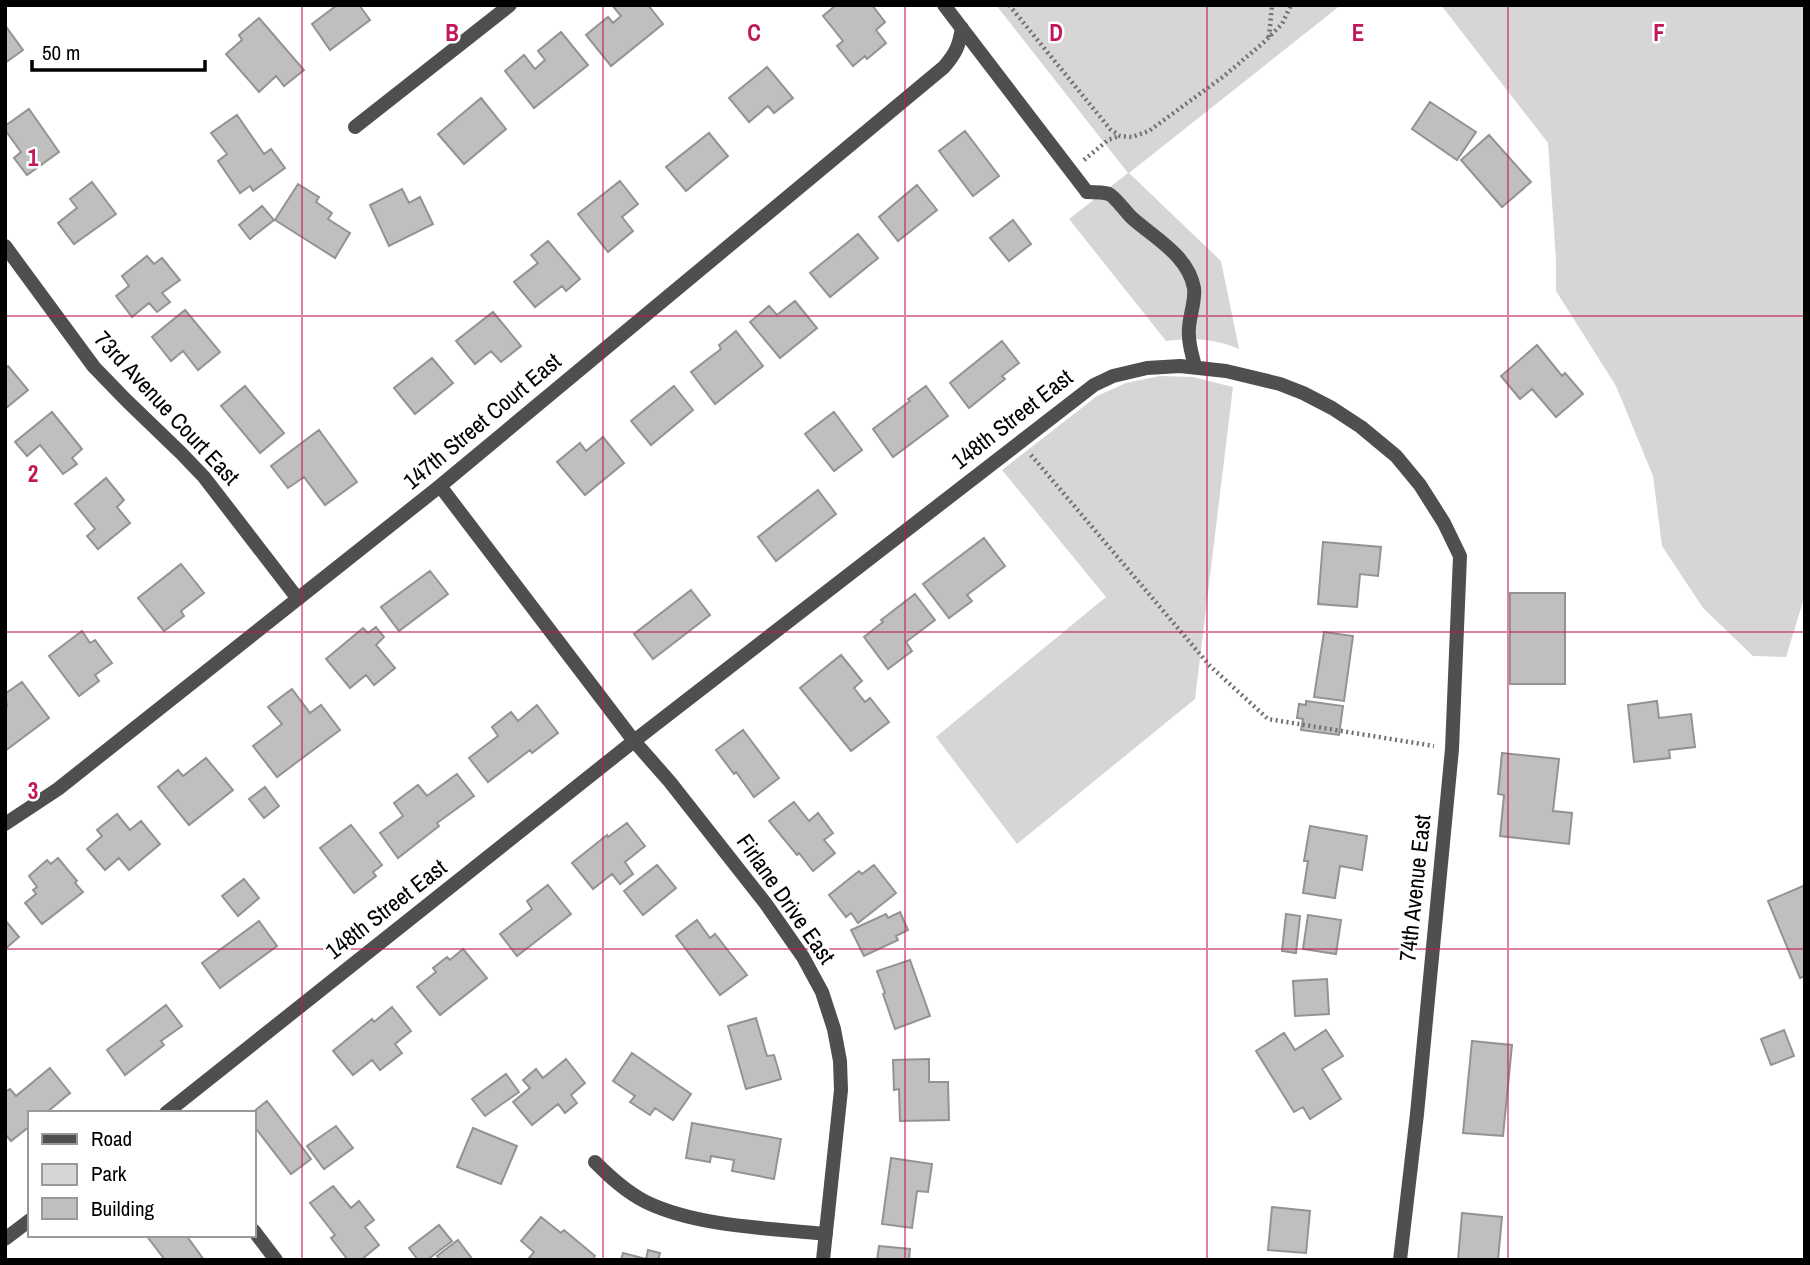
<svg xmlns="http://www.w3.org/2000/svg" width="1810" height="1265" font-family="'Archivo Narrow',sans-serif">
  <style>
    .green { fill: #d6d6d6 }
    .building { fill: #bfbfbf; stroke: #939393; stroke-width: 2 }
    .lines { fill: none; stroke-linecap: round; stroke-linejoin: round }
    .path { stroke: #717171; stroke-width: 4.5; stroke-dasharray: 2 3.5; stroke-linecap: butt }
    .service { stroke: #4f4f4f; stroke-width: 14 }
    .minor { stroke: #4f4f4f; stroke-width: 14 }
    .grid { fill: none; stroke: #c2185b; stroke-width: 2; stroke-opacity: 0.55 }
    .labels { text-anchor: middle; stroke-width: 5; stroke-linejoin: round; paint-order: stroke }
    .street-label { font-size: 23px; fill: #000; stroke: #fff }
    .grid-label { font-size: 23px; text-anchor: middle; font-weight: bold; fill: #c2185b; stroke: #fff; stroke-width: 5; stroke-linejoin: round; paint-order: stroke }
  </style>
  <rect width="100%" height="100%" fill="#fff"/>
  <path class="green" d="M996,5H1341L1129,173L1221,261L1239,349C1213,338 1193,338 1166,341L1069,219L1128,173Z
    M1441,5H1803L1805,35V595L1786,657L1753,656L1703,608L1662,546L1653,476L1616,386L1556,291V261L1548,143Z
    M1160,376L1193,377L1233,387L1195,699L1017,844L936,737L1106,597L1002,470L1097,396L1126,383Z"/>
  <path class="building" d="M337,5H359L370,20L330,50L312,24Z
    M612,5H648L663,24L611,66L586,35L608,17L613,23L621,16Z
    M836,5H872L885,22L876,30L886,43L867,59L865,56L853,66L837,46L843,41L823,16Z
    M259,18L304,70L284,86L276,76L259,92L226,54L242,40L239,35Z
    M7,28L23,50L5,63V30Z
    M561,32L588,65L534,108L505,71L524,55L535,69L545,60L538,51Z
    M767,67L793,98L774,113L768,106L749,122L729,98Z
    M481,98L506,129L464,164L438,134Z
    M1430,102L1476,132L1457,160L1412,129Z
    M29,109L59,152L27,175L14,158L21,152L5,130V126Z
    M237,115L264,154L271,149L285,168L253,191L250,186L240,193L218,161L227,154L211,133Z
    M965,131L999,176L973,196L939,151Z
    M709,133L728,156L686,191L666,167Z
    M1489,135L1531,182L1502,207L1461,160Z
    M620,181L638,204L622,217L633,231L608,252L578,214Z
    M92,182L116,214L74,244L58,223L77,208L70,199Z
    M298,184L319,197L316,202L332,213L328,219L350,233L335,258L275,220Z
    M917,185L937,210L898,241L879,217Z
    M402,189L409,203L420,197L433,224L389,246L370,205Z
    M262,206L274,220L250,239L239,225Z
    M1013,220L1031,244L1009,261L990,238Z
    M858,234L878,258L830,297L810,273Z
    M548,241L580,279L566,291L562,286L535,307L514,282L538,263L531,255Z
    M147,256L154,264L162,258L180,280L162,293L170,302L157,312L149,303L132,317L116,296L129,286L122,276Z
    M795,301L817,328L780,358L750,322L769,306L777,315Z
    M185,310L220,352L198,370L183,351L171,361L152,337Z
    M493,312L521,346L501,362L491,351L475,364L456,341Z
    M736,331L763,366L715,404L691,372L721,349L719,345Z
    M1002,341L1019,363L1002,376L1005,379L969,408L950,383Z
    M1537,345L1562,376L1565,373L1583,394L1556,417L1532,389L1520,399L1501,376Z
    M432,358L453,383L415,414L394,388Z
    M8,366L28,390L5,409V368Z
    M245,386L284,433L260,453L221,406Z
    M674,386L693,410L651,445L631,421Z
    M926,386L948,416L893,457L873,429L910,401L908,399Z
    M52,412L82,449L72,458L77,464L63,474L40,445L27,456L15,442Z
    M834,412L862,450L834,471L805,434Z
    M319,430L357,482L325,505L304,477L288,488L271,466Z
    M603,437L624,463L585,495L557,462L580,443L586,451Z
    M106,478L124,500L117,507L130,523L98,549L87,536L95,529L75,504Z
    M818,490L836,514L776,561L758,537Z
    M984,538L1005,566L967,595L972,601L949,618L923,584Z
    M1323,542L1381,547L1378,576L1360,574L1357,607L1318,604Z
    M181,564L204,593L181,611L184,616L164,631L138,598Z
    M430,571L448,594L399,631L381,607Z
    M691,590L710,615L653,659L634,634Z
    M1510,593H1565V684H1510Z
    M915,594L935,620L906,642L912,651L888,669L864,637L883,622L881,620Z
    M376,627L384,637L376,645L395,668L374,685L366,675L350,688L326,659L363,628L368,633Z
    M82,631L90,643L95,640L112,663L95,675L99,681L79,696L49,656Z
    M1324,632L1353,636L1344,701L1314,697Z
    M841,655L862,681L854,688L865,702L870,698L889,722L851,751L800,688Z
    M22,682L49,718L5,751V708L7,706L5,694Z
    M292,689L310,713L321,705L340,730L277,777L253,746L282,724L268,707Z
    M1306,701L1343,706L1339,735L1301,730L1303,719L1297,718L1299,704L1306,705Z
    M1657,701L1659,718L1691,714L1695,747L1669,750L1670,758L1634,762L1628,705Z
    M537,705L558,733L532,753L530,750L488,782L469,758L498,736L492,727L511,712L518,721Z
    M743,730L779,778L754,797L736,772L734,774L716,750Z
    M1502,753L1559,759L1553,811L1572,813L1569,844L1500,836L1504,795L1498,794Z
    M206,758L233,790L189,825L158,787L178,770L183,776Z
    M457,774L474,796L437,823L439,826L398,858L380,833L403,816L394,803L418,785L427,796Z
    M265,787L279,806L264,818L249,799Z
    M794,802L809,821L818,813L833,833L824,840L835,853L813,871L799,853L797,855L769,821Z
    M117,814L130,830L141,821L160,844L129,870L119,858L105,870L87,849L102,836L97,830Z
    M627,823L645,846L625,862L633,874L620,884L612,874L593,889L572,863L607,835L608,837Z
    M351,825L382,865L373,872L376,876L354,893L320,848Z
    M1310,826L1367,836L1362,870L1340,866L1335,898L1303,893L1308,861H1304Z
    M58,858L77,881L75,883L83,892L42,924L25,903L36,894L33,890L37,887L29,876L47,860L51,864Z
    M657,865L676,888L643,915L624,891Z
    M874,865L896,893L858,923L851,913L846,917L829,895L859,871L862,874Z
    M244,879L259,898L238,916L222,896Z
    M548,885L571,914L517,956L500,934L532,909L527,901Z
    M1803,886L1805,889V976L1800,978L1768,901Z
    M900,912L908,930L896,936L898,940L864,956L851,930L886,914L888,918Z
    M1286,914L1300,916L1296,953L1282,951Z
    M1308,915L1341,920L1336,954L1303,949Z
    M5,920L19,937L5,949Z
    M697,920L710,938L715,934L747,975L720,995L676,936Z
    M259,921L277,946L220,988L202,963Z
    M463,949L487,978L440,1015L417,987L436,972L433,968L447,957L450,960Z
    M910,960L930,1016L895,1029L883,994L885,993L877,971Z
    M1327,979L1329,1014L1295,1016L1293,981Z
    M166,1005L182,1026L161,1041L164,1045L125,1075L107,1050Z
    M392,1007L411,1031L395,1044L402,1053L380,1070L372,1060L353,1075L333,1051L372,1019L374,1022Z
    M756,1018L767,1056L774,1055L781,1079L746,1089L728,1026Z
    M1326,1030L1343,1056L1322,1069L1341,1099L1310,1119L1303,1107L1294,1112L1256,1051L1284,1033L1295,1050Z
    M1784,1030L1794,1056L1771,1065L1761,1039Z
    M1472,1041L1512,1045L1503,1136L1463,1133Z
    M632,1053L691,1094L673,1120L655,1108L650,1115L630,1102L635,1096L613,1081Z
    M566,1059L585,1083L571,1095L577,1103L565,1113L558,1104L532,1125L513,1102L530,1088L523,1080L536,1069L543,1078Z
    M929,1059V1082H948L949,1120L900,1121L899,1089L894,1090L893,1060Z
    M50,1068L70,1093L46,1113H30V1126L11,1141L5,1134V1092L10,1089L16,1096Z
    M506,1074L519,1092L485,1116L472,1099Z
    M267,1101L311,1159L291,1174L254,1126V1113H252Z
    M692,1123L781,1139L774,1179L732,1171L734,1160L711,1156L710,1162L686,1158Z
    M336,1126L353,1148L324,1169L307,1146Z
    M473,1128L517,1146L501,1184L457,1167Z
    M891,1158L932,1164L928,1192L917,1191L912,1228L882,1224Z
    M333,1186L351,1208L359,1201L374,1220L365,1227L379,1245L361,1260H348L331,1238L335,1235L310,1203Z
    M1272,1207L1310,1211L1306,1253L1268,1250Z
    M1462,1213L1502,1217L1498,1260H1458Z
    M541,1217L561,1233L564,1230L595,1256L592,1260H531L529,1258L534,1252L521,1241Z
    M439,1225L452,1241L427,1260H418L409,1248Z
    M146,1235H186L204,1260H165Z
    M458,1240L473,1260H440L437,1256Z
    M879,1246L910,1249L909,1260H877Z
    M648,1250L660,1253L658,1260H621L623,1253L646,1259Z"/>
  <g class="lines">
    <path class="path" d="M1009,5L1110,129L1120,136L1132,137L1149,131L1224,76L1263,43L1282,24L1291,5
      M1269,37L1272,5
      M1084,160L1108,140L1119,136
      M1031,455L1210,666L1268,719L1434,746"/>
    <path class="service" d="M1087,192C1093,192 1103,192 1109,194C1116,198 1125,211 1131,217C1154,238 1188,255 1194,288C1196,304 1187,320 1189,336C1189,346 1193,357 1195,367"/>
    <path class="minor" d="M944,5L1087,192
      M355,127L510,5
      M5,246L94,367L126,400L181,453L204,477L298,599
      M440,486L634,741L670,782L766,904L803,957L822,992L834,1029L840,1061L841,1090L823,1260
      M5,824L58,789L440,486L944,67C956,53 959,46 962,28
      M166,1113L634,741L1094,385L1113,376L1147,368L1180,366L1226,371L1280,384L1303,393L1332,408L1361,427L1396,456L1420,485L1444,523L1460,556L1452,749L1417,1114L1400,1260
      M595,1162C610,1177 626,1192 646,1202C698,1227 769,1228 826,1234
      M254,1231L276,1260
      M5,1239L30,1220"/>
  </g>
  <path class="grid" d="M302,5V1260M603,5V1260M905,5V1260M1207,5V1260M1508,5V1260M5,316H1805M5,632H1805M5,949H1805"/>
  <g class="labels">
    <g class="street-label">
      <text transform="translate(167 408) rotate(47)" y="8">73rd Avenue Court East</text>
      <text transform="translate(1012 419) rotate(-38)" y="8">148th Street East</text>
      <text transform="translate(482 421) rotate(-40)" y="8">147th Street Court East</text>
      <text transform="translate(1415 888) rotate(-84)" y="8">74th Avenue East</text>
      <text transform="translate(786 899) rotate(55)" y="8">Firlane Drive East</text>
      <text transform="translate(386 909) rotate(-38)" y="8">148th Street East</text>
    </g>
  </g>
  <g class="grid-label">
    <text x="452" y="41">B</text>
    <text x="754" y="41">C</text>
    <text x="1056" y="41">D</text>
    <text x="1358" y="41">E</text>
    <text x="1659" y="41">F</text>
    <text x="33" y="166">1</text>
    <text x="33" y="482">2</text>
    <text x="33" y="799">3</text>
  </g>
  <rect width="1810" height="1265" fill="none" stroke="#000000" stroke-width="14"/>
  <rect x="28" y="1111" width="228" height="126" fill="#ffffff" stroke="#999999" stroke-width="2"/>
  <rect x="42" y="1134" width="35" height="10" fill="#4f4f4f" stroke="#999999" stroke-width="2"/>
  <text x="91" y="1146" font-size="21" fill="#000000">Road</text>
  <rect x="42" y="1164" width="35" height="21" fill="#d6d6d6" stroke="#999999" stroke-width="2"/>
  <text x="91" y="1181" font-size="21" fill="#000000">Park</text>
  <rect x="42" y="1198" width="35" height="21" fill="#bfbfbf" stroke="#999999" stroke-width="2"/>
  <text x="91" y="1216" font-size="21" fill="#000000">Building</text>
  <path d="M32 60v10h173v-10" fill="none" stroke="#000000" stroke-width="3.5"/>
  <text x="42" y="60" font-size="21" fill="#000000" stroke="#ffffff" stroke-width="5" paint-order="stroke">50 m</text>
</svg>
